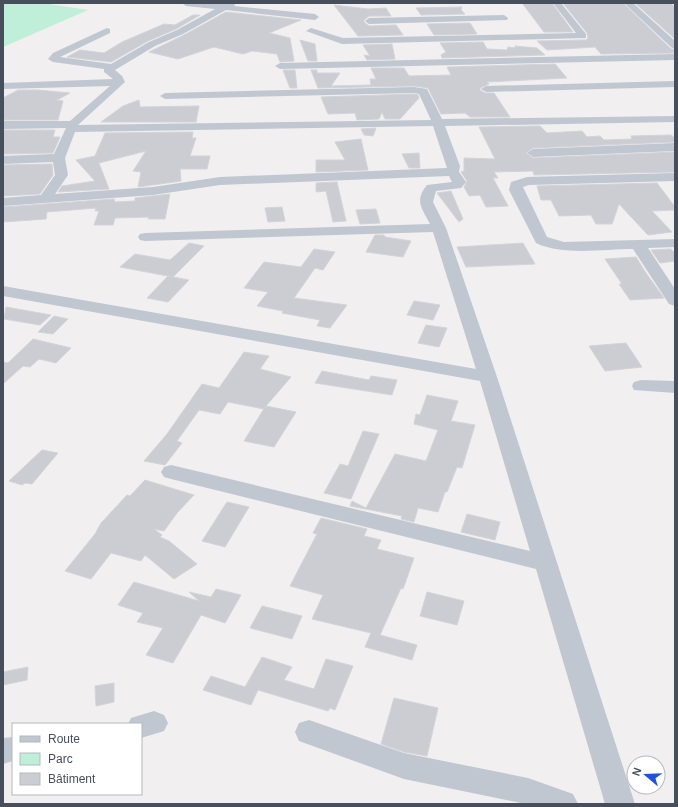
<svg xmlns="http://www.w3.org/2000/svg" width="678" height="807" font-family="Arial,sans-serif">
  <style>
    .green { fill: #bfeed9 }
    .building { fill: #cccdd3; stroke: #d3d4da }
    .lines { fill: none; stroke-linecap: round; stroke-linejoin: round }
    .street { fill: #c0c7d0; fill-rule: evenodd }
  </style>
  <rect width="100%" height="100%" fill="#f1efef"/>
  <path class="green" d="M3,3H42L88,10L3,47Z"/>
  <path class="building" d="M522,3H552L573,32H544Z
    M563,3H623L671,49L675,50V53L601,54L595,47L547,50L537,41L586,40L588,38L587,33Z
    M635,3H670L675,7V39Z
    M334,5L368,9L386,8L391,16H369L364,20V22L369,26L396,25L403,35L358,36Z
    M462,7L461,10L465,14L421,15L416,8Z
    M226,12L301,20L269,33L290,38L294,61L280,62L277,54L252,51L243,54L214,47L178,59L149,52L184,35Z
    M193,15H200L176,29L148,41L111,62L67,57L80,50L104,53L122,42L164,24L175,25Z
    M470,23L477,34L434,35L427,24Z
    M300,40L315,44L317,61H308Z
    M483,42L487,49L507,50L508,47L515,48V46L537,48L545,55L442,58L441,55L446,52L440,43Z
    M392,44L395,59L367,60L364,55L370,56L363,45Z
    M555,64L567,78L487,82L489,84L480,88V90L485,93H494L510,117H470L465,113L441,114L428,88L414,86L318,88L311,70H317V73H340L331,86L371,85L370,79H376L371,68H404L409,76L451,75L447,67Z
    M283,70H295L297,88H290Z
    M18,90H38L70,93L57,100L63,101L58,120H3V98Z
    M414,94L418,95L419,98L400,119H385L382,112L379,119L357,120L355,113L328,114L321,97Z
    M139,100L140,107L199,106L196,122H101L123,106Z
    M540,126L547,133L582,131L587,137L600,136L604,140L632,139L631,136L671,135L675,138V142L533,148L526,153L533,158L675,152V172L534,175L533,171L494,172L498,178H493L508,206L486,207L480,195L469,196L464,187L467,181L461,172L464,171V158L495,159L479,127Z
    M376,128L373,136L364,135L361,129Z
    M3,130H55L53,137H60L53,153L3,154Z
    M193,132L192,138H196L190,156H210L207,169H180L181,181L138,187L141,172L133,171L146,151L99,163L109,189L58,192L62,186L95,181L76,160L95,156L105,133Z
    M361,139L368,170L316,172V160H345L335,142Z
    M419,153L420,168H409L402,154Z
    M52,164L53,175L40,194L3,196V165Z
    M337,182L346,221L333,222L326,191L316,192V183Z
    M657,183L675,207V210L652,211L672,232L648,235L619,204L612,224H596L591,215L559,216L551,200H541L537,186Z
    M451,191L463,219L459,222L437,193Z
    M170,194L165,219H148L149,217L115,218L113,225H94L99,211H95L96,208L47,212L46,219L3,222V207L114,199L115,202L135,201V198Z
    M282,207L285,221L268,222L265,208Z
    M376,209L380,223L360,224L356,210Z
    M375,235H384L385,237L411,241L403,257L366,252Z
    M189,243L204,246L173,277L120,267L135,254L170,260Z
    M523,243L535,264L466,267L457,247Z
    M314,249L335,252L323,270L315,268L294,298L347,305L330,328L317,326L320,320L282,313L283,311L257,306L268,292L244,288L264,262L301,267Z
    M671,249L675,253V261L660,263L651,250Z
    M636,257L646,273L664,298L630,300L619,284H622L605,259Z
    M168,276L189,280L168,302L147,298Z
    M414,301L440,305L433,320L407,315Z
    M6,307L51,315L40,325L4,319Z
    M54,316L68,319L53,334L38,332Z
    M426,325L447,328L439,347L418,343Z
    M33,339L71,348L56,363L39,359L30,367L23,366L3,384V362L8,363Z
    M626,343L642,367L605,371L589,346Z
    M244,352L269,356L260,369L291,377L266,406L296,412L274,447L244,441L265,407L264,409L228,402L220,414L199,410L177,441L182,443L165,465L144,461L167,434L202,384L219,388Z
    M322,371L369,380L371,376L397,380L392,395L315,383Z
    M427,395L458,401L451,421L475,425L462,468L457,467L447,492H445L438,512L418,508L414,522L401,519L402,516L350,506L352,501L366,508L395,454L426,461L438,430L414,424L416,414L420,415Z
    M363,431L379,434L351,499L324,493L340,464L348,466Z
    M42,450L58,453L32,484L25,483L22,485L9,481Z
    M145,480L194,495L177,513L164,531L154,529L162,535L160,537L169,541L197,564L174,579L145,555L141,561L111,553L91,579L65,571L95,534L101,523L127,495L130,496Z
    M227,502L249,507L225,547L202,541Z
    M467,514L500,522L495,540L461,532Z
    M321,518L367,529L364,536L381,540L377,549L414,558L403,589L401,588L380,635L417,645L412,660L365,647L371,633L312,619L323,595L290,586L317,534L313,533Z
    M134,582L199,601L189,592L211,597L216,589L241,595L225,623L201,615L173,663L146,655L163,628L137,622L143,613L118,605Z
    M427,592L464,601L457,625L420,616Z
    M262,606L302,616L292,639L250,628Z
    M262,657L292,667L284,680L314,689L326,659L353,666L335,710L330,708L328,711L258,690L251,705L203,690L211,676L245,687Z
    M28,667L27,680L3,685V672Z
    M114,683V702L96,706L95,686Z
    M394,698L438,708L427,756L404,752L381,744Z"/>
  <g class="lines">
    <path class="street" d="M182,3L223,4L236,3L234,6L315,14L319,17L315,20L226,10L183,34L155,46L115,70L122,76L125,82L78,125L431,120L419,94L414,93L165,99L160,96L165,93L414,87L427,89L442,119L675,116V122L445,126L460,166L459,172L466,182L461,188L436,191L433,202L446,228L497,377L635,804H605L536,569L171,479L164,477L161,472L164,467L171,465L530,551L480,381L3,296V286L476,369L433,232L145,241L140,240L138,237L140,234L145,233L430,224C422,208 414,201 427,185L452,182L449,176L220,185L153,195L3,206V198L41,195L55,175L53,162L3,164V156L54,154L66,128L3,129V121H70L110,86L3,89V83L113,79L104,72V69L53,62L48,59L53,53L107,28L110,29V33L60,57L111,64L149,42L177,30L215,9L186,6ZM433,126L447,168L220,177L153,187L55,194L68,175L65,158L75,132Z
      M553,3H561L586,34V38L342,44L306,31L311,28L343,38L576,33Z
      M624,3H633L675,41V49L672,48Z
      M504,15L508,18L507,20L369,24L365,21L369,18Z
      M675,54V60L280,69L275,66L280,63Z
      M675,81V87L486,92L481,89L486,86Z
      M675,143V151L533,157L527,153L533,149Z
      M675,173V181L529,185L523,187L547,237L564,242L675,239V247L648,248L675,289V306L669,304L633,249C604,249 562,256 536,243L509,190L511,182L527,177Z
      M641,380L675,381V393L634,390L632,386L634,382Z
      M154,711L164,715L168,723L164,731L141,738V724H128L131,718Z
      M309,720L404,753L528,778L573,794L578,804H526L404,779L299,741L295,732L299,723Z
      M13,737V761L3,764V738Z"/>
  </g>
  <rect width="678" height="807" fill="none" stroke="#474f5c" stroke-width="8"/>
  <rect x="12" y="723" width="130" height="72" fill="#ffffff" stroke="#b5b9be"/>
  <rect x="20" y="736" width="20" height="6" fill="#c0c7d0" stroke="#b5b9be"/>
  <text x="48" y="743" font-size="12" fill="#474f5c">Route</text>
  <rect x="20" y="753" width="20" height="12" fill="#bfeed9" stroke="#b5b9be"/>
  <text x="48" y="763" font-size="12" fill="#474f5c">Parc</text>
  <rect x="20" y="773" width="20" height="12" fill="#cccdd3" stroke="#b5b9be"/>
  <text x="48" y="783" font-size="12" fill="#474f5c">Bâtiment</text>
  <g transform="translate(646 775) rotate(289)"><circle r="19" fill="#ffffff" stroke="#b5b9be"/>
  <path d="M0-3L7 15L0 10L-7 15Z" fill="#1f52db"/>
  <text y="-6" font-size="11" font-weight="bold" text-anchor="middle" fill="#474f5c">N</text>
  </g>
</svg>
